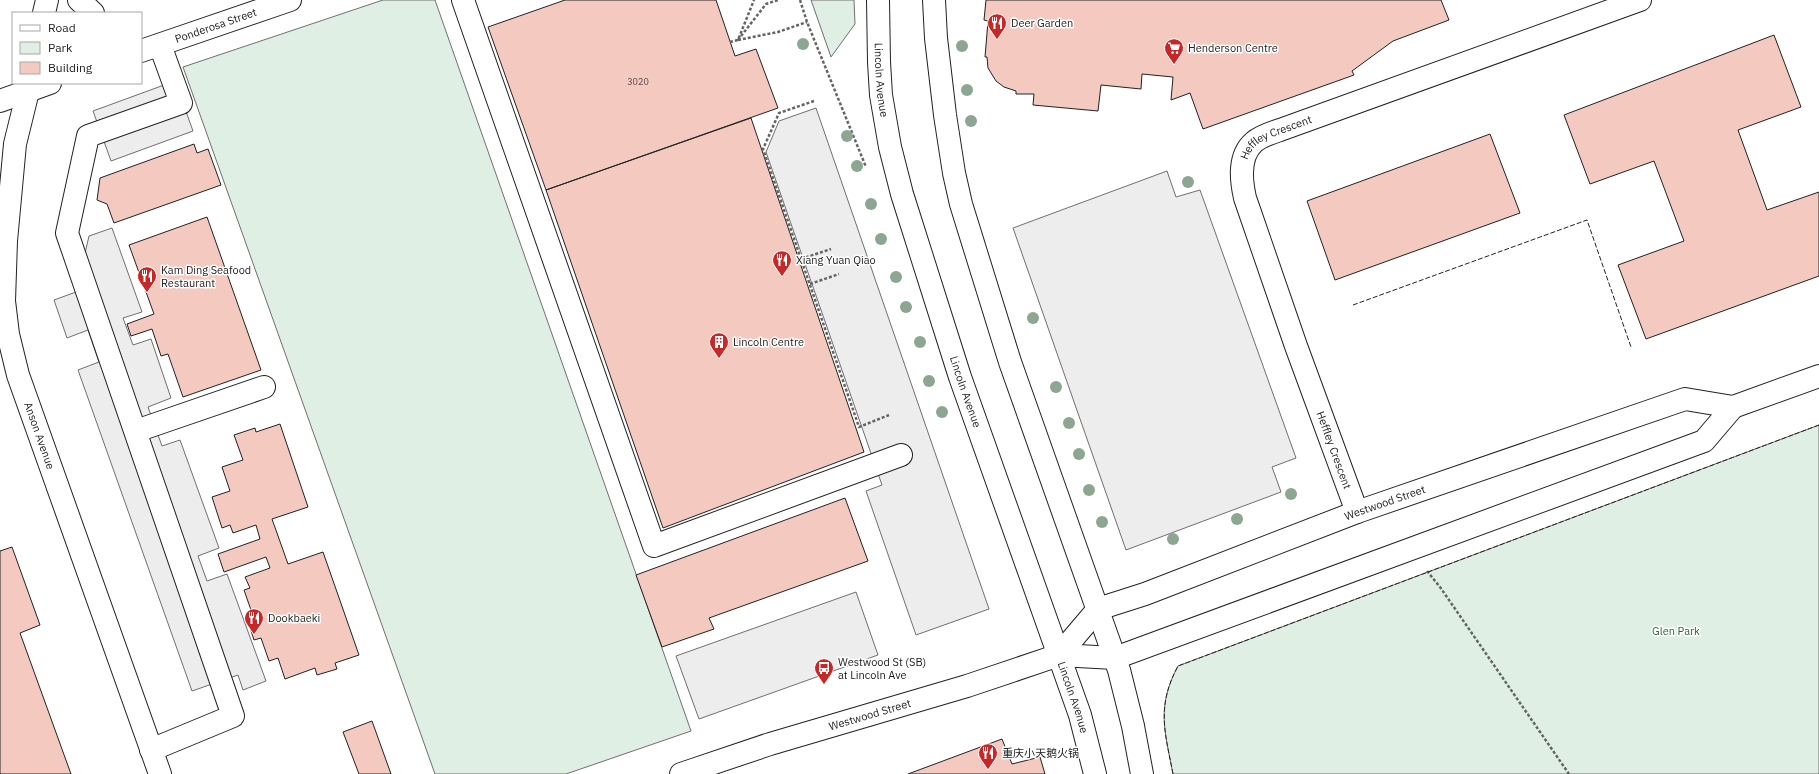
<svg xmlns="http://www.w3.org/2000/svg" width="1819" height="774" font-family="'IBM Plex Sans','Noto Sans SC',sans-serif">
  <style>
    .green { fill: #e0efe3; stroke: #6f6f6f }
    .parking { fill: #ededed; stroke: #6f6f6f }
    .building { fill: #f3c9c0; stroke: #222 }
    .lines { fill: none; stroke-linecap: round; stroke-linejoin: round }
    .minor-casing { stroke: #222; stroke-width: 24 }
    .major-casing { stroke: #222; stroke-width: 24 }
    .path { stroke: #646464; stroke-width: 2.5; stroke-dasharray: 3 2; stroke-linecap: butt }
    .minor { stroke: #fff; stroke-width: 22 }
    .major { stroke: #fff; stroke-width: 22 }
    .fence { stroke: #222; stroke-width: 1; stroke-dasharray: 5 2; stroke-linecap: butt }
    .tree { fill: #8da692 }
    .labels { text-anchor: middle; stroke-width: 3; stroke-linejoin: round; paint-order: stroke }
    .number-label { font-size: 9px; fill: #564c4a }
    .poi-label { font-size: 11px; fill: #222; stroke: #fff; text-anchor: start }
    .street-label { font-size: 11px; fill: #222; stroke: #fff }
    .park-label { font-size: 11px; fill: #2f5e38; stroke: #fff }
  </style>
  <rect width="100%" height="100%" fill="#fff"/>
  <path class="green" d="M383,0H435L691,731L566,774H435L183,67Z
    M811,0H854L855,24L831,57Z
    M1819,425V774H1173C1165,732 1156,707 1178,666Z"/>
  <path class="parking" d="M175,81L193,131L111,161L93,111Z
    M816,108L989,609L916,635L866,491L882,485L766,152L779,121Z
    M1167,171L1176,197L1200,190L1296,458L1272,467L1281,492L1126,550L1013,228Z
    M112,228L142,312L123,318L133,345L151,339L171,398L148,407L162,446L180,440L219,548L198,556L207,581L227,574L266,681L243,690L238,675L192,691L78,370L99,362L88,330L67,338L54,300L76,292L89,236Z
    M856,592L878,655L699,719L676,656Z"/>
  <path class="building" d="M565,0H716L735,56L756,49L778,108L546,190L488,27Z
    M986,0H1441L1449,20L1393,41L1352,71L1354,75L1203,129L1190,93L1171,100L1173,77L1142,74L1141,89L1101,85L1098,111L1033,105L1034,94H1016V91L1004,87L996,81L988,68L987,57H985L988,21L984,20Z
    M1774,35L1801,107L1738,130L1767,210L1819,192V276L1646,339L1618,265L1684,241L1654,161L1590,184L1564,115Z
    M751,118L864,452L663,528L546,190Z
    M1490,134L1520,213L1335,280L1307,201Z
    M194,144L197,153L208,149L221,185L114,223L107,204L97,200L100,178Z
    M207,217L261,370L183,397L168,354L161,356L152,329L131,336L127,324L154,314L129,245Z
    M280,424L308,507L272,519L288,564L323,552L359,655L335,663L337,669L317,675L315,668L285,679L278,658L269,661L261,638L254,640L246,615L252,613L244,590L250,588L245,577L270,568L266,557L224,572L218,554L260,539L256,525L233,533L230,525L222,528L212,497L230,491L222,467L243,460L234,435L255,428L256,432Z
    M845,498L868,561L709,618L714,629L662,647L636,575Z
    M12,547L40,625L20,633L71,774H0V551Z
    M372,721L391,774H359L343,732Z
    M1002,739L1012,764L1040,757L1045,774H908Z"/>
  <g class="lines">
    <g class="minor-casing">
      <g id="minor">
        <path d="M79,0L93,13"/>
        <path d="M463,0L654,546L901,455"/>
        <path d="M44,13L47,0"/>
        <path id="s1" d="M141,51L290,0"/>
        <path id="s2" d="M30,83L15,144L6,241L4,301L8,334L18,375L160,774"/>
        <path d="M0,101L50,83"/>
        <path d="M136,431L264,387"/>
        <path id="s3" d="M1357,512L1296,346L1245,198C1241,180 1238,156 1254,142C1261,136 1271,133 1280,130L1640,0"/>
        <path id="s4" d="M1098,609L1145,594L1357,512L1685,399L1733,407L1819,376"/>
        <path d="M1059,655L1115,658L1704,441L1733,407"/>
        <path d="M151,750L233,716L67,233L88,136L181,103L160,45"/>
      </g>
    </g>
    <g class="major-casing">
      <g id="major">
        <path id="s5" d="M878,0L879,62L881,95L890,147L902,194L960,377L1080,715L1095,774"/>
        <path d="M934,0L936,38L945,115L954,173L961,204L1010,362L1119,670L1133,726L1142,774"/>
        <path id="s6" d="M681,774L770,744L967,686L1059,655L1098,609"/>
      </g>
    </g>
    <path class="path" d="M800,0L807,22L866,167
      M738,40L778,32L807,22
      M738,40L766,4L778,0
      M730,42L738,40L754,0
      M814,101L779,113L763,149L859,427L889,415
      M801,259L831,249
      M810,284L839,274
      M1427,571L1440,587L1569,774"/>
    <use href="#minor" class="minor"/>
    <use href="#major" class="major"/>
    <path class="fence" d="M1353,305L1587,220L1631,347
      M1173,774C1165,732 1156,707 1178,666L1819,425"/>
  </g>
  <g class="tree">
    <circle cx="803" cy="44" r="6"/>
    <circle cx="962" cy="46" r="6"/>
    <circle cx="967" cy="90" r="6"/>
    <circle cx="971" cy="121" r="6"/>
    <circle cx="847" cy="136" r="6"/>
    <circle cx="857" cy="166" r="6"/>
    <circle cx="1188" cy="182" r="6"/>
    <circle cx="871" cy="204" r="6"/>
    <circle cx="881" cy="239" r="6"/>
    <circle cx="896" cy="277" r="6"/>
    <circle cx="906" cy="307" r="6"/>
    <circle cx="1033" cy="318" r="6"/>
    <circle cx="920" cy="342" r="6"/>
    <circle cx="929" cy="381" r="6"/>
    <circle cx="1056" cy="387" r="6"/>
    <circle cx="942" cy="412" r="6"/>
    <circle cx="1069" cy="423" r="6"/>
    <circle cx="1079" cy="454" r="6"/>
    <circle cx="1089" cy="490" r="6"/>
    <circle cx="1291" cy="494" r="6"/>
    <circle cx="1237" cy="519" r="6"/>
    <circle cx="1102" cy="522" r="6"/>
    <circle cx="1173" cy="539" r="6"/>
  </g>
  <defs>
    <g id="restaurant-pin" transform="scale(1)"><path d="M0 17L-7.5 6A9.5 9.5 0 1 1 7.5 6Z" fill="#c62828" stroke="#fff"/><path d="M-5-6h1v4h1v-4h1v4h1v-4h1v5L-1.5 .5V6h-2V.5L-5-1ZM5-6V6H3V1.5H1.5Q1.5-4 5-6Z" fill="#fff"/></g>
    <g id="supermarket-pin" transform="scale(1)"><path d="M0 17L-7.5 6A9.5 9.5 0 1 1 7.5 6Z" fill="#c62828" stroke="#fff"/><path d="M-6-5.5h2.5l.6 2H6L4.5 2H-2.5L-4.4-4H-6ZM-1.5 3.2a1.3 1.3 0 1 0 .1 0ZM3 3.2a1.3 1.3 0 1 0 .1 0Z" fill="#fff"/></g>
    <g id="building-pin" transform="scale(1)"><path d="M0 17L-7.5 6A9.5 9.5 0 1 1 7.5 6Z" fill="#c62828" stroke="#fff"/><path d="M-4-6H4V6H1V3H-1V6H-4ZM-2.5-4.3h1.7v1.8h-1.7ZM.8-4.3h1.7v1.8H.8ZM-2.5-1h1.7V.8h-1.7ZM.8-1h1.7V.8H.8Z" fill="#fff"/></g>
    <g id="bus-pin" transform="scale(1)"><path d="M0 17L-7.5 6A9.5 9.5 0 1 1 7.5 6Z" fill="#c62828" stroke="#fff"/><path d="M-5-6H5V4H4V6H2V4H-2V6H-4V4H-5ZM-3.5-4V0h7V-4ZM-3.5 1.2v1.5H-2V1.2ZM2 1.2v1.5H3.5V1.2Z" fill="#fff"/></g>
  </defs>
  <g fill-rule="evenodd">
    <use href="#restaurant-pin" x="997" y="23"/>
    <use href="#supermarket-pin" x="1174" y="48"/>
    <use href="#restaurant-pin" x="782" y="260"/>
    <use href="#restaurant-pin" x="147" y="276"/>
    <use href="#building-pin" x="719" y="342"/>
    <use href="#restaurant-pin" x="254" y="618"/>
    <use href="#bus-pin" x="824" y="668"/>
    <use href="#restaurant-pin" x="988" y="753"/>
  </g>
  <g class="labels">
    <g class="number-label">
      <text x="638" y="85">3020</text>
    </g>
    <g class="poi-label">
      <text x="1011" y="27">Deer Garden</text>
      <text x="1188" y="52">Henderson Centre</text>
      <text x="796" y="264">Xiang Yuan Qiao</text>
      <text x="161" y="274">Kam Ding Seafood<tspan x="161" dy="13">Restaurant</tspan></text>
      <text x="733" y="346">Lincoln Centre</text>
      <text x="268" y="622">Dookbaeki</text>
      <text x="838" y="666">Westwood St (SB)<tspan x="838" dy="13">at Lincoln Ave</tspan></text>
      <text x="1002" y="757">重庆小天鹅火锅</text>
    </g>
    <g class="street-label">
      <text dy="4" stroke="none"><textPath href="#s1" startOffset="79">Ponderosa Street</textPath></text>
      <text dy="4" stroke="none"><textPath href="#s5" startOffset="80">Lincoln Avenue</textPath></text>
      <text dy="4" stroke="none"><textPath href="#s3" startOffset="414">Heffley Crescent</textPath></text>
      <text dy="4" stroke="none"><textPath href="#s5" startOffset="404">Lincoln Avenue</textPath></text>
      <text dy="4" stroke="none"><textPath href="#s2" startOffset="360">Anson Avenue</textPath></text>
      <text transform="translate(1334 450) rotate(70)" y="4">Heffley Crescent</text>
      <text dy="4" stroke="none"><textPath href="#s4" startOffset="306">Westwood Street</textPath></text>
      <text dy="4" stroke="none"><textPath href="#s5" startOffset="728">Lincoln Avenue</textPath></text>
      <text dy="4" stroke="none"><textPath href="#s6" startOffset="198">Westwood Street</textPath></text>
    </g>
    <g class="park-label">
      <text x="1676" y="635">Glen Park</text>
    </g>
  </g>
  <rect x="12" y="12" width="130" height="72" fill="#ffffff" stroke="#a7a7a7"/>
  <rect x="20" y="25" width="20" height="6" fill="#ffffff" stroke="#a7a7a7"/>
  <text x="48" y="32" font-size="12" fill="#222222">Road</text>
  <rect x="20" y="42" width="20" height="12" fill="#e0efe3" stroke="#a7a7a7"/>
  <text x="48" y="52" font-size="12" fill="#222222">Park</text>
  <rect x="20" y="62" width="20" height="12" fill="#f3c9c0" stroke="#a7a7a7"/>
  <text x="48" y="72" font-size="12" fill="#222222">Building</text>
</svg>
